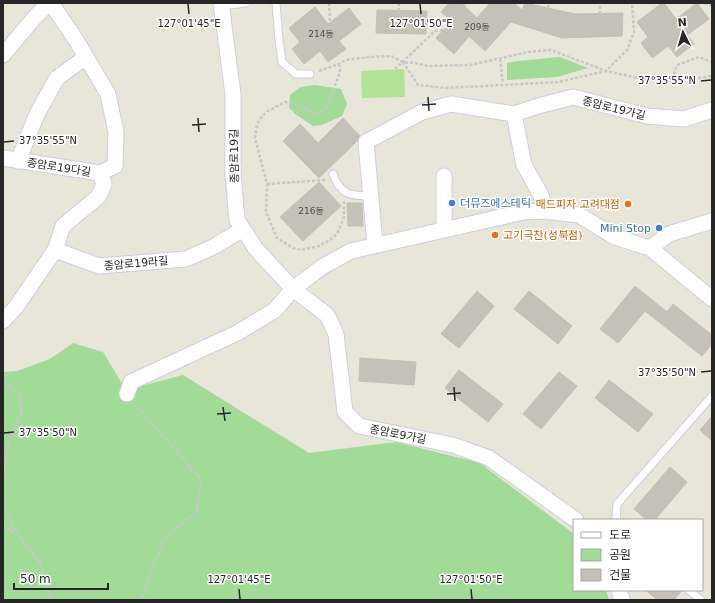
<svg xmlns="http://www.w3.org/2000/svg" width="715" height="603" font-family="'DejaVu Sans','Noto Sans KR',sans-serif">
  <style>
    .green { fill: #a2db98 }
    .pitch { fill: #b2e295 }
    .building { fill: #c3c1b8; stroke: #c3c0b3 }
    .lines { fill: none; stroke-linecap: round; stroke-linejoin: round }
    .lane-casing { stroke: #cecedf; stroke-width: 9 }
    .street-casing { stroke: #cecedf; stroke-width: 17 }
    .path { stroke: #c7c7c7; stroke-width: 2.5; stroke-dasharray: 3 2; stroke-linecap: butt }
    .lane { stroke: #fff; stroke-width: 7 }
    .street { stroke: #fff; stroke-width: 15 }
    .ticks { fill: none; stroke: #262626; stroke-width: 1.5 }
    .shop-dot { fill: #3f7fe0; stroke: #fff; stroke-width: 1.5 }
    .food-dot { fill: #e8710a; stroke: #fff; stroke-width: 1.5 }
    .labels { text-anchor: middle; stroke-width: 3; stroke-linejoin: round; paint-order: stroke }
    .number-label { font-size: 9px; fill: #4d4d4a }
    .street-label { font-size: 11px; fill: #262626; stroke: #fff }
    .shop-label { font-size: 11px; fill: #366cbe; stroke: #fff; text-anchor: start }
    .food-label { font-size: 11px; fill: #c56008; stroke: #fff; text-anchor: end }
    .ticks-label { font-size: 10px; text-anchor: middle; fill: #262626; stroke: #fff; stroke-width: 3; stroke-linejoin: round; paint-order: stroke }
  </style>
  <rect width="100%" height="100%" fill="#e8e5d9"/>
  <path class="green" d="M560,57L588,68L557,77L507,80V63L518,61Z
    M315,85L341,89L347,104L342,116L322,125L313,126L294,113L289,107L290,95L301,87Z
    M73,343L103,352L126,390L183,375L309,453L396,442L480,463L574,534V590H606L609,600H3V372L17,371L50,359Z"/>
  <path class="pitch" d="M404,69L405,97L362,98L361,71Z"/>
  <path class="building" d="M449,3H461L477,18L490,3H514L522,10L525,3L575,14L623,13L622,36L562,38L511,22L485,51L469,36L454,54L436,38L452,21L441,12Z
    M662,3H664L676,19L697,3L709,19L687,35L694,44L677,57L668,46L652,58L641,43L648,37L637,22Z
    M315,7L328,24L349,8L361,24L339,41L346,49L328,62L320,51L304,64L292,49L300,42L289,28Z
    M377,10L427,11L426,34L376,33Z
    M343,118L360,136L357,141L319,178L283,141L300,124L318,143Z
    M319,182L341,206L303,241L280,217Z
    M347,203H362L363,226H348Z
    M635,286L667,312L673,304L712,335V344L702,356L645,311L618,343L600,329Z
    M477,291L494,306L459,348L441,334Z
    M529,291L572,326L558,344L514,309Z
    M360,358L416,362L414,385L359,381Z
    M459,370L503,404L488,422L445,388Z
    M559,372L577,386L541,429L523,414Z
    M609,380L653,414L638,432L595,398Z
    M712,416V441L700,430Z
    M670,467L687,482L655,520H647L634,509Z
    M645,590H682L674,600H658Z"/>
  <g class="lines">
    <g class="lane-casing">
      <path id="lane" d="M276,3L279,40L282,62L296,74H310
        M222,6L246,3
        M333,174C340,195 351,196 371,196
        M616,520L617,504L712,396
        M689,590L701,600"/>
    </g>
    <g class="street-casing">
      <path id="street" d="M51,3L76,40L108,94L116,132L115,166L100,173
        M221,3L233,94V174L237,220L256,249L293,289L327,315L336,334L345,412L359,426L453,445L489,458L576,520
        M3,55L34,18L49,3
        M514,114L524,165L541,195L544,211
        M3,158L100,173
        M18,161L37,114L57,78L86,57
        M100,173L104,184L99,196L63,226L55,250L99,266L186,259L215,246L243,229
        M444,229V176
        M375,245L366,142L422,112L451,104L514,114L538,106L573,97L647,116L684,119L712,110
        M650,248L669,234L712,221
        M3,321L16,307L55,250
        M127,394L131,382L237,333L275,310L293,289L322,267L351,251L523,212L544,211L579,215L615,237L650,248L712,299
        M619,590L622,600"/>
    </g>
    <path class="path" d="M329,3L330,22
      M399,3V11
      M705,3L712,6
      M464,6L465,3
      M548,8L549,3
      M600,14V3
      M500,59L503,84
      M403,62L418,85L446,88L558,82L606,71L627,50L634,32L632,3
      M339,64L340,72L328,105L323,111L314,114L294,103L285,102L268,111L262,116L257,125L255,138L267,184L266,212L277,238L293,248L301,250L319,246L333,238L338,232L344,217V201
      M395,69L435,31L443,30
      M319,71L339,64L345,60L371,57L391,56L403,62L415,63L428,66L470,65L528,52L551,50L606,71L643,79H693L712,76
      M672,79L677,65L699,57L712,62
      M267,184L326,180
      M3,375L4,374
      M3,383H5L20,395L22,413L8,445L3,477
      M135,404L201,479L197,512L164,538L141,600
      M3,506L17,533L40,562L51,600
      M3,526L16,533"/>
    <use href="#lane" class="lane"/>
    <use href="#street" class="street"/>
  </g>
  <path class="ticks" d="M188,4L189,14M420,4L421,14M701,81L711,80M428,97L429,111M422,105L436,104M198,118L199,132M192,125L206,124M4,142L14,141M701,372L711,371M454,387L455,401M447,394L461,393M223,407L225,421M217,414L231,413M4,433L14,432M239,589L240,599M471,589L472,599"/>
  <g class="shop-dot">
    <circle cx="452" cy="203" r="4"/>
    <circle cx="659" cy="228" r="4"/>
  </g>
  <g class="food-dot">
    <circle cx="628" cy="204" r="4"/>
    <circle cx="495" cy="235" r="4"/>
  </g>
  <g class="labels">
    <g class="number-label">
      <text x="477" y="30">209동</text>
      <text x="321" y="37">214동</text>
      <text x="311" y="214">216동</text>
    </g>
    <g class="street-label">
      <text transform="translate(614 108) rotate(14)" y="4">종암로19가길</text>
      <text transform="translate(234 156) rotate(-91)" y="4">종암로19길</text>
      <text transform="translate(59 167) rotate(9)" y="4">종암로19다길</text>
      <text transform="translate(136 263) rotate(-5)" y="4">종암로19라길</text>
      <text transform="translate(398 434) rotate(11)" y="4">종암로9가길</text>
    </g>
    <g class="shop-label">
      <text x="460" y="207">더뮤즈에스테틱</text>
      <text x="651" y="232" text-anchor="end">Mini Stop</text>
    </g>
    <g class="food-label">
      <text x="620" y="208">매드피자 고려대점</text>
      <text x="503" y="239" text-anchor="start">고기극찬(성북점)</text>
    </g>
  </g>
  <g class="ticks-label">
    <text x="189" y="27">127°01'45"E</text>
    <text x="421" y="27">127°01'50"E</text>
    <text x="667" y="84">37°35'55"N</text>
    <text x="48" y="144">37°35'55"N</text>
    <text x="667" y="376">37°35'50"N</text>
    <text x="48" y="436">37°35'50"N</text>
    <text x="239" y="583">127°01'45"E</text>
    <text x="471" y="583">127°01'50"E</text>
  </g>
  <rect width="715" height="603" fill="none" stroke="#262626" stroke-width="8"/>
  <rect x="573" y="519" width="130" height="72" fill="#ffffff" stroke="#a8a8a8"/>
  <rect x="581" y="532" width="20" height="6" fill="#ffffff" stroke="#a8a8a8"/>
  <text x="609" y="539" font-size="12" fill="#262626">도로</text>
  <rect x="581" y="549" width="20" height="12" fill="#a2db98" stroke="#a8a8a8"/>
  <text x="609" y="559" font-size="12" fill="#262626">공원</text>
  <rect x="581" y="569" width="20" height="12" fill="#c3c1b8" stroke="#a8a8a8"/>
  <text x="609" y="579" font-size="12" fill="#262626">건물</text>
  <g transform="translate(683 32) rotate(355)" stroke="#ffffff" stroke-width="3" paint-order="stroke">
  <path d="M0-3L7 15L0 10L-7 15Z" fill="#262626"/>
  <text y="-6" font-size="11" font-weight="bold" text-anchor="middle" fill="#262626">N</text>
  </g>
  <path d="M14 583v6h94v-6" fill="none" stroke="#262626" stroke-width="2"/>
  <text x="20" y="583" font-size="12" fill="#262626" stroke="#ffffff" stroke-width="3" paint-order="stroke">50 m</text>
</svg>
